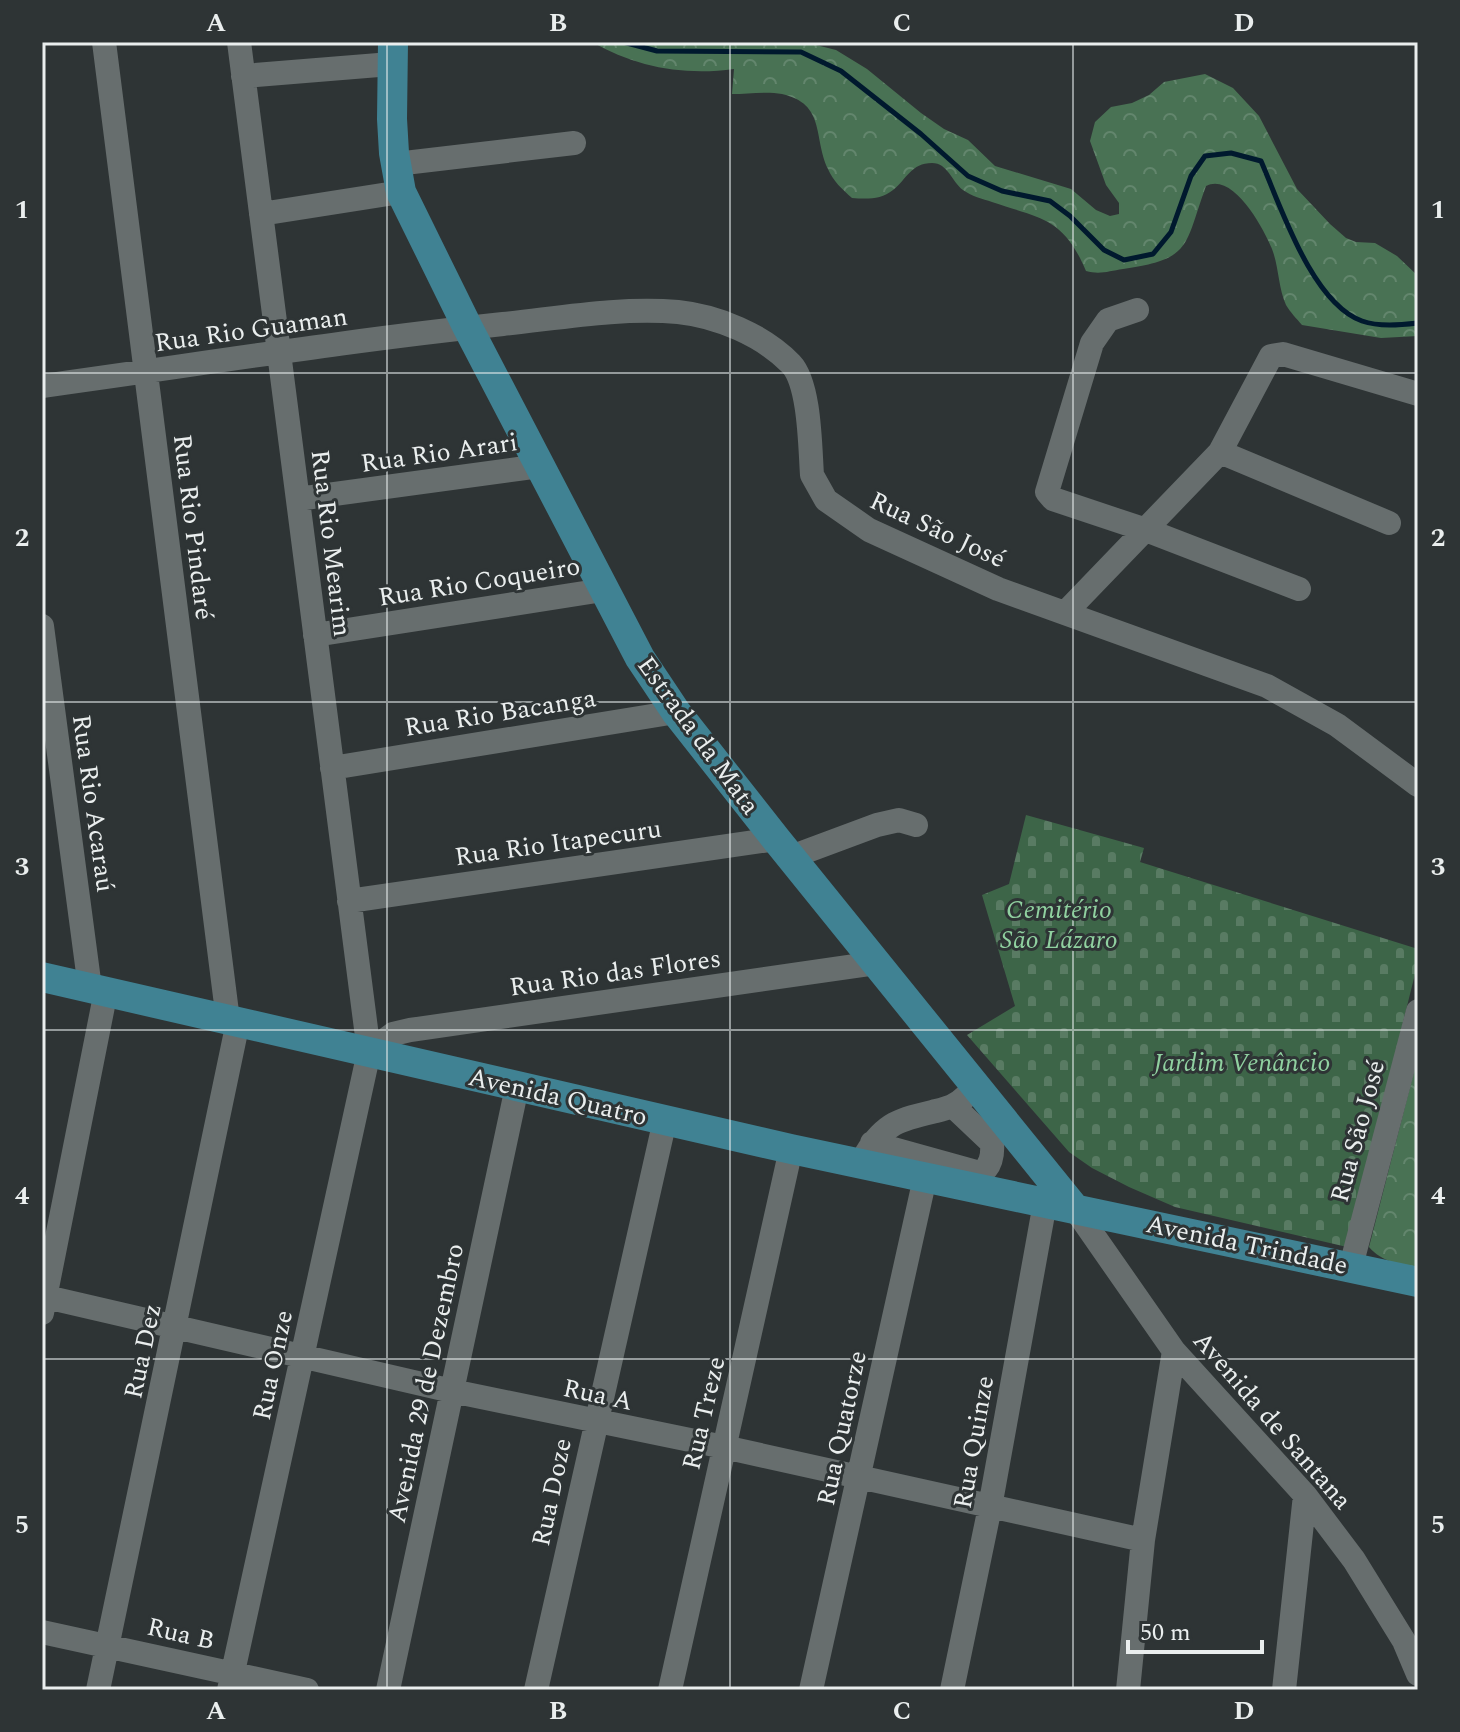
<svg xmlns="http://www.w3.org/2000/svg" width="1460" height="1732" font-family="Spectral,serif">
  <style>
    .forest { fill: url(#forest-crowns) }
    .cemetery { fill: url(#cemetery-stones) }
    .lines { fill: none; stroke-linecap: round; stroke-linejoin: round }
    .stream { stroke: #00192e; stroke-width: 5 }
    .minor { stroke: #676e6e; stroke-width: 24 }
    .major { stroke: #408293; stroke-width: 30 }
    .grid { fill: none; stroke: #eaeeee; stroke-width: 2; stroke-opacity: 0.55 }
    .labels { text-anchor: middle; stroke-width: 6; stroke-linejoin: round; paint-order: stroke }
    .street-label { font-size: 26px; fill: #eaeeee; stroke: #2e3435 }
    .park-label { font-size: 26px; font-style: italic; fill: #90d1a0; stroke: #2e3435 }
    .neatline { fill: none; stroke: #eaeeee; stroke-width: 3 }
    .grid-label { font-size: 26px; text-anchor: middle; font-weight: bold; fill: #eaeeee }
  </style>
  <defs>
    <pattern id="forest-crowns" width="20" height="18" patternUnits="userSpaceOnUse" patternTransform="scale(2)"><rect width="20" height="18" fill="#497254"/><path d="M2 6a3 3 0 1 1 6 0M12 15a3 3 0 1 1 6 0" fill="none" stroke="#63866d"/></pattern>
    <pattern id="cemetery-stones" width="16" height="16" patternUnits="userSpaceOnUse" patternTransform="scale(2)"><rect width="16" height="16" fill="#3d6548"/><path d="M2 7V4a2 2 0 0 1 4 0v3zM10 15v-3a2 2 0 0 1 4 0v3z" fill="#597b63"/></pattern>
  </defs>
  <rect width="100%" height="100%" fill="#2e3435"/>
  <path class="forest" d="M592,42H776L812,44L836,50L867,69L921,113L944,129L968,140L995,166L1071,189L1096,210L1110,216L1119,214V203L1106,185L1090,141L1095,122L1111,107L1132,103L1149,95L1164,82L1205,74L1233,88L1259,116L1297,189L1330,224L1346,238L1356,242L1375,243L1397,256L1418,276V336L1381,338L1302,325C1297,319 1290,312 1286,305C1278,287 1279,267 1272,249C1263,227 1233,172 1206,186C1184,246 1193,259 1123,269C1109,271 1100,275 1086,271C1063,217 1042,219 992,202C983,199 971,196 963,190C952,182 948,163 932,163C911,163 907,179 893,190C881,200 866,199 852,198C842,189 833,181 828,169C813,137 826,104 782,94C767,91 747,94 732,94L734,69C684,76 635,67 592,42Z
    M1418,1056V1268C1399,1264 1382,1262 1369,1247Z"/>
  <path class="cemetery" d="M1026,815L1144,848L1140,862L1418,949V962L1347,1247L1175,1207L1129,1187L1092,1168L1069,1152L967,1035L1015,1006L982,895L1009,884Z"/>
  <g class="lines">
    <path class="stream" d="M623,42L657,51L801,52L841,71L921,134L968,176L1002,191L1050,201L1070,216L1104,250L1124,260L1153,254L1171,232L1191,176L1205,156L1231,153L1261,161C1281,207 1312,303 1362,321C1379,327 1400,325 1418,323"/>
    <path class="minor" d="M104,42L228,1020
      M243,76L391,64
      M396,164L574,143
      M261,214L401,192
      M1137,310L1108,320L1092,343L1047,492L1053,499L1146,530L1299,589
      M42,386C195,365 349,340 503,324C560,318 620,307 678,312C717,316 763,335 791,364C810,384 810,447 812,475L826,500L869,530L998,589L1267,686L1337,725L1418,785
      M1220,452L1389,523
      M298,499L540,466
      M1065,613L1220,452L1271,356L1283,354L1418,394
      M42,626L90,988
      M315,635L603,590
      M332,768L676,712
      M791,857L877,825L899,820L916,825
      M349,901L776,839
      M369,1052L393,1034L410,1030L876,963
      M872,1143L980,1173C991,1168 993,1154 992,1143L954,1107
      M866,1154C885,1122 902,1119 936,1111C948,1108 956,1106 965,1097
      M1075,1209L1174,1351L1305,1495L1354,1560L1404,1641L1418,1674
      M1351,1266L1418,1011
      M42,1296L452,1391L724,1447L1143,1540
      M42,1313L106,991
      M42,1632L307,1690
      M98,1690L238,1022
      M229,1690L369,1052L239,42
      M388,1690L517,1087
      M536,1690L665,1120
      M670,1690L791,1149
      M811,1690L925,1178
      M952,1690L990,1507L1045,1203
      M1128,1690L1143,1540L1174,1351
      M1284,1690L1305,1495"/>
    <path class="major" d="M393,42L392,119L394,153L401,192L468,328L640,658L676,712L776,839L1075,1209
      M42,977L791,1149L1418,1282"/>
  </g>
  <path class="grid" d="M387,42V1690M730,42V1690M1073,42V1690M42,373H1418M42,702H1418M42,1030H1418M42,1359H1418"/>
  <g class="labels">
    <g class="street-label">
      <text transform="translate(251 329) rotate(-8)" y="9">Rua Rio Guaman</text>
      <text transform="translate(439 452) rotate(-8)" y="9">Rua Rio Arari</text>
      <text transform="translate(194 527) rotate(83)" y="9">Rua Rio Pindaré</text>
      <text transform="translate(938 529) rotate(25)" y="9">Rua São José</text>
      <text transform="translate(332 543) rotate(83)" y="9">Rua Rio Mearim</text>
      <text transform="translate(479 581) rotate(-9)" y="9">Rua Rio Coqueiro</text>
      <text transform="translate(500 712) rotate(-9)" y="9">Rua Rio Bacanga</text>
      <text transform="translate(699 735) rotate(54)" y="9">Estrada da Mata</text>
      <text transform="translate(94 803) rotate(82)" y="9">Rua Rio Acaraú</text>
      <text transform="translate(558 842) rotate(-8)" y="9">Rua Rio Itapecuru</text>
      <text transform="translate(615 972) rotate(-8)" y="9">Rua Rio das Flores</text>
      <text transform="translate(558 1096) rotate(13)" y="9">Avenida Quatro</text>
      <text transform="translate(1357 1131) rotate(-75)" y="9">Rua São José</text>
      <text transform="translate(1247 1244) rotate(12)" y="9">Avenida Trindade</text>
      <text transform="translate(142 1351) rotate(-78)" y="9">Rua Dez</text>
      <text transform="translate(272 1365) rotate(-78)" y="9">Rua Onze</text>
      <text transform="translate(425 1383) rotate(-78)" y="9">Avenida 29 de Dezembro</text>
      <text transform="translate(598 1394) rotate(12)" y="9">Rua A</text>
      <text transform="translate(703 1413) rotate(-77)" y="9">Rua Treze</text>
      <text transform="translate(1273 1420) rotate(49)" y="9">Avenida de Santana</text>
      <text transform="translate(841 1428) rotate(-78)" y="9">Rua Quatorze</text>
      <text transform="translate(973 1442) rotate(-80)" y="9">Rua Quinze</text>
      <text transform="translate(551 1492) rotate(-78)" y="9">Rua Doze</text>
      <text transform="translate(181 1633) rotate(13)" y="9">Rua B</text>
    </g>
    <g class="park-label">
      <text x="1059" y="918">Cemitério<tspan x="1059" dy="30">São Lázaro</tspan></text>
      <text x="1242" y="1071">Jardim Venâncio</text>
    </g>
  </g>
  <rect width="1460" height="1732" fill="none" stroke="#2e3435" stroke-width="88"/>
  <path d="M1128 1640v12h134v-12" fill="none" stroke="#eaeeee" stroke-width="4"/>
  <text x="1140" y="1640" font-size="24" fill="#eaeeee" stroke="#2e3435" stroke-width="6" paint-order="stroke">50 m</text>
  <rect x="44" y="44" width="1372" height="1644" class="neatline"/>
  <g class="grid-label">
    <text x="216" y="31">A</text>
    <text x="558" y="31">B</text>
    <text x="902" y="31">C</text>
    <text x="1244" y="31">D</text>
    <text x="22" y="218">1</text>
    <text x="1438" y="218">1</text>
    <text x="22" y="546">2</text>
    <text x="1438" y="546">2</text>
    <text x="22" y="875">3</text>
    <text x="1438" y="875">3</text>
    <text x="22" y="1204">4</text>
    <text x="1438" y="1204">4</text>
    <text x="22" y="1533">5</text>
    <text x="1438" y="1533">5</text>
    <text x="216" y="1719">A</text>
    <text x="558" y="1719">B</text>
    <text x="902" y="1719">C</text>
    <text x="1244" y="1719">D</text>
  </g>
</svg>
